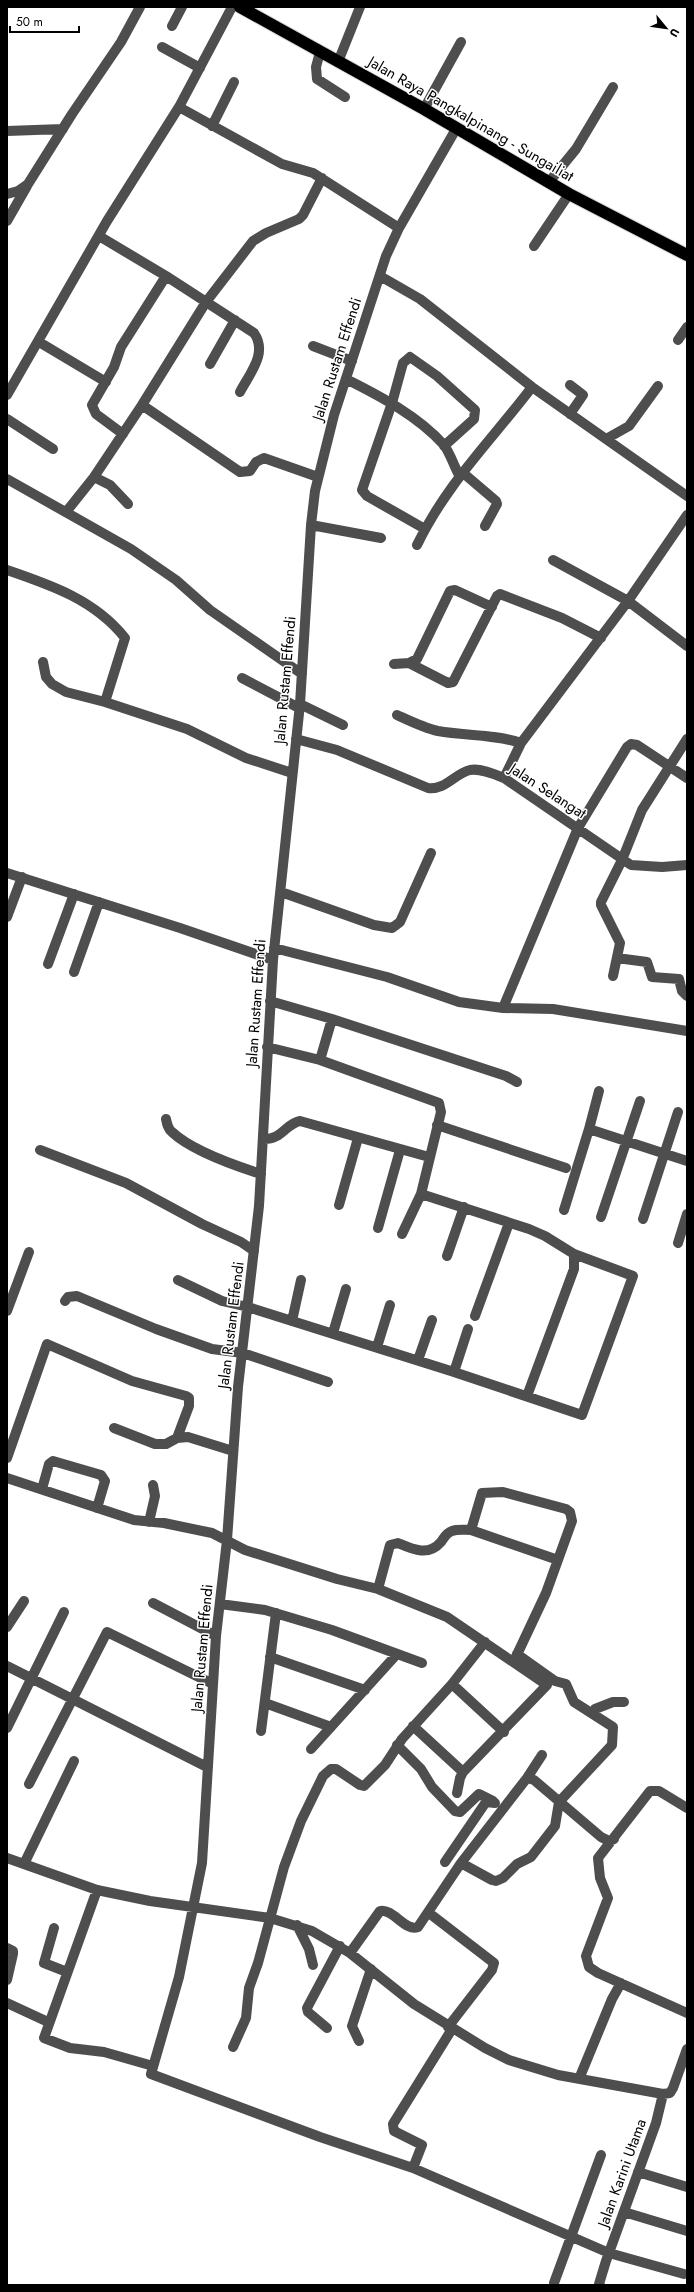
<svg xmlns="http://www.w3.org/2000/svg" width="694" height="2292" font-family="Jost,sans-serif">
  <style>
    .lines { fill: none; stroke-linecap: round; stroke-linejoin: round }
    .highway-casing { stroke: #dbdbdb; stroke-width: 14 }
    .minor { stroke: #4e4e4e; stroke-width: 10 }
    .highway { stroke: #000; stroke-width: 12 }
    .labels { text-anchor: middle; stroke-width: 3; stroke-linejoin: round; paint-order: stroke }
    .street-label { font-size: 15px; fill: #000; stroke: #fff }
  </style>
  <rect width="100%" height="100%" fill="#fff"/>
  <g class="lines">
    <g class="highway-casing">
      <path id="highway" d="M240,7L424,109L569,194L687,255"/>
    </g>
    <path class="minor" d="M172,26L182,7
      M162,47L200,68
      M320,52L316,67L317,79L345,97
      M338,62L360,7
      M179,107L282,164L313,173L399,228
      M424,109L461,42
      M212,126L234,82
      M456,129L399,228L386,256L334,415L315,491L311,525L300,704L273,960L259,1206L238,1387L227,1540L216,1636L202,1863L179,1977L151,2074L320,2137L413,2168L609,2253L684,2274
      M7,131L63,129
      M549,182L576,149L613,87
      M7,194L18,191L28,184L72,114L121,42L140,7
      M7,221L27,186
      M99,236L166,276L254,333C268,353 250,373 240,392
      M534,246L569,194
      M380,276L420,299L532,387L687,496
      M678,340L687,327
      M39,342L106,382
      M313,346L352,361
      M210,364L235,320
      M346,379C380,396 418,416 444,445C450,453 454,466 459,475
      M7,395L107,221L179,107L232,7
      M142,405L240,472L250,471L256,462L264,458L318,477
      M570,414L583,395L570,385
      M7,419L53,449
      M123,434L96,414L92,405L114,367L121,347L166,276
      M606,439L629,426L658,386
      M462,472L496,501L497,504L485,526
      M94,477L110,485L128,504
      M7,479L131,549L176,580L210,610L302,674
      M66,512L94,477L142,405L206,302L253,241L266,233L299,219L303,215L322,178
      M311,525L381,538
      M425,529L367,496L362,490L392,403L403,363L410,357L437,376L475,410L474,419L444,446
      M417,545C447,483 491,441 532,387
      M553,560L628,601L687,646
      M7,570C51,585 95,600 125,638L105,702
      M43,662L46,677L52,684L66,692L105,702L187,729L246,758L292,773
      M409,663L448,683L453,682L497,596L500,594L562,618L601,638
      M394,664L409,663L417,659L450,591L455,590L492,607
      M242,678L299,708
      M300,704L343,725
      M397,715C410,721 424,728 438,731C466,736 494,734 521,743
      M296,739L337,750L428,788C446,790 454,774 470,770C481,768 494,774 504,778L631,865L662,867L687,865
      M504,778L521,743L628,601L687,515
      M7,873L180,928L273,960
      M281,892L374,925L392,928L400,922L431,853
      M7,917L22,877
      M274,948L387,977L459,1002L503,1008L553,1009L687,1031
      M617,958L647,962L652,977L679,979L682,991L687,996
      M48,964L74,894
      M74,972L99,902
      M613,976L620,943L601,905V902L622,860L642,810L687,739
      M270,1001L332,1019L506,1076L517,1082
      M503,1008L578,828L627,747L631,744L637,745L687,778
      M267,1047L320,1060L439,1103L441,1112L421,1194L529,1229L545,1236L574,1254V1269L527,1396
      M320,1060L332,1019
      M599,1091L589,1129L687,1161
      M166,1119C167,1124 168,1129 172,1132C191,1150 236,1166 261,1174
      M437,1125L566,1168
      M263,1139C282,1140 285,1124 300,1121L429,1157
      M40,1150L126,1183L202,1224L241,1242L254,1251
      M339,1205L358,1138
      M564,1210L589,1129
      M601,1217L640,1101
      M643,1219L678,1112
      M378,1228L400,1150
      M402,1234L421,1194
      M678,1243L687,1214
      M447,1256L464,1207
      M178,1280L222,1301L248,1307L454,1372L468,1329
      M65,1301L68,1297L77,1296L156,1329L212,1349L243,1353L328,1382
      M7,1311L29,1252
      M475,1316L509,1223
      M292,1321L301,1280
      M333,1333L346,1289
      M377,1347L390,1305
      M418,1360L432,1320
      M454,1372L582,1415L633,1276L574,1254
      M114,1428L155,1444H166L177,1438L188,1437L233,1451
      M7,1458L47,1344L132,1381L186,1396L189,1398V1406L177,1438
      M7,1478L134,1520L164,1523L212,1533L245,1550L337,1579L378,1589L447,1617L547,1685L463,1772L413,1726
      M42,1489L49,1464L53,1461L101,1475L105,1481L97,1508
      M149,1522L155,1496L153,1485
      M471,1530L558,1560
      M378,1589L390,1545L398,1543C412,1549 428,1557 441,1542C444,1538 446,1533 452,1531C458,1529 464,1530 471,1530L482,1493L503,1492L566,1509L570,1512L572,1521L546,1593L514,1661
      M153,1603L216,1636
      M220,1604L265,1610L332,1630L422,1663
      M7,1627L24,1601
      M270,1657L365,1690
      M7,1666L207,1767
      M452,1684L504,1732
      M265,1703L331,1727
      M594,1713L595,1709L613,1702H624
      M7,1728L64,1612
      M261,1731L276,1613
      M397,1745L421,1769L432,1787L455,1811L460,1812L479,1794L493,1801
      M311,1749L397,1654
      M527,1778L534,1780L601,1837L609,1841L614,1839
      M29,1784L107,1632L213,1684
      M457,1793L460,1778L463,1772
      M687,1808L659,1791H650L598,1858L600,1878L608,1898L586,1956L589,1967L598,1973L687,2013
      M7,1858L97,1890L150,1901L270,1918L312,1931L350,1953L414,2004L485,2048L509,2060L558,2075L663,2094L670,2093L673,2088L687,2049
      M445,1862L486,1802L495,1803
      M461,1863L492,1880L496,1881L503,1878L517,1864L531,1857L555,1826L559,1802L612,1745L613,1727L574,1702L566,1684L555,1681L517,1654
      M24,1864L74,1761
      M97,1890L44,2038L70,2048L104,2052L153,2066
      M429,1913L494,1963L492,1970L448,2027
      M297,1925L309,1949L313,1965
      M54,1928L44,1963L67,1972
      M7,1948L13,1951V1954L7,1980
      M350,1953L380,1911C393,1908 405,1932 418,1927L461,1863L527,1778L542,1755
      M7,2003L48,2022
      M327,2028L308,2012L307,2008L340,1946
      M359,2041L352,2026L371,1969
      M233,2047L246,2018L249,1988L258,1963L284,1867L301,1821L323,1776L331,1769H336L360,1785L364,1786L385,1765L402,1739L452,1684L485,1642
      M579,2079L612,1999L621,1983
      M413,2168L422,2145L394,2131L393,2124L452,2029
      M638,2172L687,2187
      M624,2212L687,2231
      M554,2283L601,2155
      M600,2285L599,2284L606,2261L656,2123L663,2094"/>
    <use href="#highway" class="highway"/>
  </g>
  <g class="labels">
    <g class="street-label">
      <text transform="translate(471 119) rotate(30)" y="5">Jalan Raya Pangkalpinang - Sungailiat</text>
      <text transform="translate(337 359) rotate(-72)" y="5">Jalan Rustam Effendi</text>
      <text transform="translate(285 680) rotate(-85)" y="5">Jalan Rustam Effendi</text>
      <text transform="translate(548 791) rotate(33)" y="5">Jalan Selangat</text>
      <text transform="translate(256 1003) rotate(-86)" y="5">Jalan Rustam Effendi</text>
      <text transform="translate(231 1325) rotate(-83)" y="5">Jalan Rustam Effendi</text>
      <text transform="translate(202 1648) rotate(-85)" y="5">Jalan Rustam Effendi</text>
      <text transform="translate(622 2173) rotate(-70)" y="5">Jalan Karini Utama</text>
    </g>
  </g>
  <rect width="694" height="2292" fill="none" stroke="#000000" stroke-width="16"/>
  <g transform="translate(666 28) rotate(119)" stroke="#ffffff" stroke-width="3" paint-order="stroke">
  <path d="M0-3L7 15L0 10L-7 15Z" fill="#000000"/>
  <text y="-6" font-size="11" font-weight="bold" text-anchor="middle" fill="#000000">U</text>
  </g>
  <path d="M10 26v6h69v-6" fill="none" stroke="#000000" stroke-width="2"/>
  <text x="16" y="26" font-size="12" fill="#000000" stroke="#ffffff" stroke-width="3" paint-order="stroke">50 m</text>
</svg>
